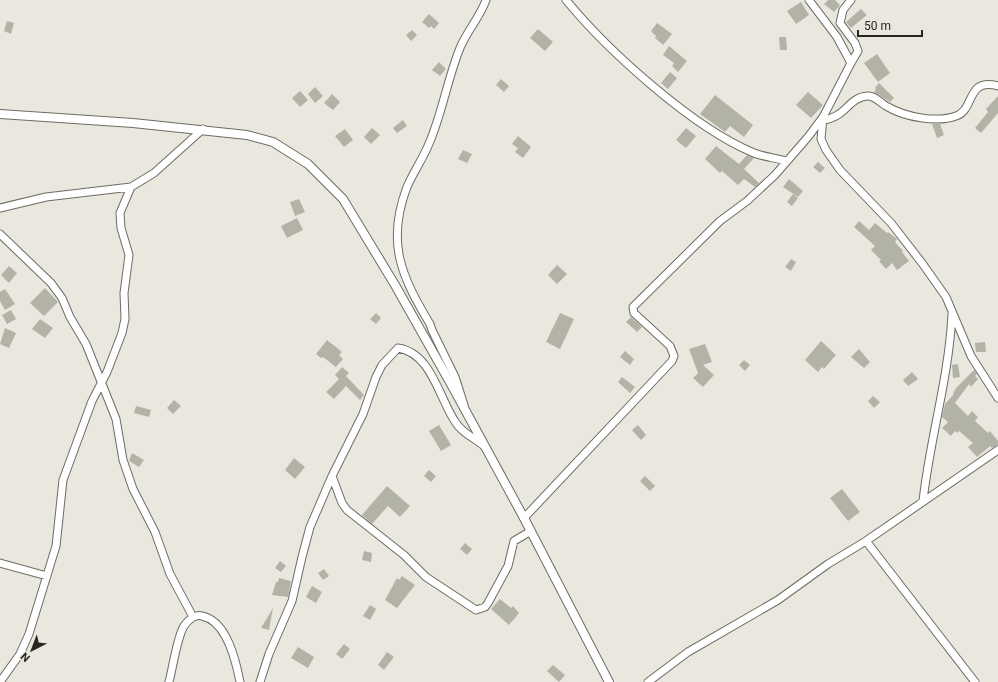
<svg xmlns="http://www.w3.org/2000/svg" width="998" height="682" font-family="Roboto,sans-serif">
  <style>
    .building { fill: #b3b2a7 }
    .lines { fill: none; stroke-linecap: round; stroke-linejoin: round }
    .minor-casing { stroke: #6d6c62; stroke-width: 9 }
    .tertiary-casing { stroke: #6d6c62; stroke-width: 10 }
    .minor { stroke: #fff; stroke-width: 7 }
    .tertiary { stroke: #fff; stroke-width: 8 }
  </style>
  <rect width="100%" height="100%" fill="#eae8de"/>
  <path class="building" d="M828,0H835L840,5L834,12L824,4Z
    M801,2L809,15L796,24L787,11Z
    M861,9L867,15L851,28L846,22Z
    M429,14L439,23L434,29L431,26L429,28L422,22Z
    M7,21L14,23L11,34L4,31Z
    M657,23L672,34L663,45L655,38L656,36L651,31Z
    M538,29L553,42L545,51L530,38Z
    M412,30L417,35L411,41L406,35Z
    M779,37H786L787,50H780Z
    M669,46L687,61L678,72L672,66L674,63L663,55Z
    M877,54L890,73L878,82L864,63Z
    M439,62L446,69L440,76L432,70Z
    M670,72L677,78L668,89L661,83Z
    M501,79L509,86L504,92L496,85Z
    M879,83L894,98L890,102L874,92L876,89L875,88Z
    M315,87L323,96L315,103L308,94Z
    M300,91L308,100L300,107L292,98Z
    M808,92L823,105L811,118L796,105Z
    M332,94L340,102L333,110L324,103Z
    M715,95L753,125L744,137L730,126L725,132L700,114Z
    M998,96V113L981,133L975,128L988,112L986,109Z
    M403,120L407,126L397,133L393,128Z
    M932,124H940L944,135L937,138Z
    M372,128L380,135L371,144L364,137Z
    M686,128L696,136L686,148L676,140Z
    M345,129L353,140L344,147L335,136Z
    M518,136L531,147L523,158L515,152L518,148L512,144Z
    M716,146L739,164L747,155L754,158L744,169L759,183L755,187L744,179L738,185L722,171L720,173L705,159Z
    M463,150L472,154L467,163L458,159Z
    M818,162L825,168L820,173L813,167Z
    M789,179L803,191L798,197L783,187Z
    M793,194L798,198L792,206L787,202Z
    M299,199L305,212L295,216L290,202Z
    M297,218L303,230L287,238L281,226Z
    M859,221L869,230L875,223L887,233L888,232L897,239L895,242L903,251L902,252L909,261L897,270L892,263L886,269L879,261L881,260L871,250L875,246L854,227Z
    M791,259L796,262L791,271L785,267Z
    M557,265L567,274L557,284L548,275Z
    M9,266L17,273L9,283L1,275Z
    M45,288L58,302L44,316L30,303Z
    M5,289L15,304L5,310L0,301V292Z
    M11,310L16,319L7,324L2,315Z
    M376,313L381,318L376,324L370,319Z
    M560,313L574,319L560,349L546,342Z
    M631,317L642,327L637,332L626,322Z
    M40,319L53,328L45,338L32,329Z
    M5,328L16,333L9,348L0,344Z
    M327,340L342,352L339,355L343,359L336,367L323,357L321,358L316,354Z
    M821,341L836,355L824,369L822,367L818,372L805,360Z
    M985,342L986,352H976L975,343Z
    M705,344L712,362L703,365L714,375L703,387L693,378L698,373L689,349Z
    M859,349L870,362L864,368L851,357Z
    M625,351L634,359L630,365L620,357Z
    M744,360L750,365L745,371L739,365Z
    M958,364L960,377L953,378L952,365Z
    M342,367L349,373L346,376L364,395L360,400L346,386L334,399L326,392L339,379L335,375Z
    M974,370L977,374L975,376L978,379L971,387L969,384L955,403L968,416L972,411L978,417L975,421L988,433L990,431L998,441V445L992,448L990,446L977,457L968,447L973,443L959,431L957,433L955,431L951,436L942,428L948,422L942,417L945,404L954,394L953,393L957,387Z
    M912,372L918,379L908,386L903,380Z
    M622,377L635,387L630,393L618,382Z
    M873,396L880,402L874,408L868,401Z
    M174,400L181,406L173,414L167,408Z
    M136,406L151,410L149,417L134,413Z
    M439,425L451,445L441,451L429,431Z
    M638,425L646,435L641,440L632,430Z
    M132,453L144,460L139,467L129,461Z
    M294,458L305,467L295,479L285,470Z
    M429,470L436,476L431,482L424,476Z
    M645,476L655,486L650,491L640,481Z
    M387,486L410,506L400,517L388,506L372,524L362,515Z
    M842,489L860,512L848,521L830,498Z
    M465,543L472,549L467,555L460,549Z
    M364,551L372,553L371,562L362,560Z
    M280,561L286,566L281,572L275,568Z
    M324,569L329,576L323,580L318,573Z
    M402,576L415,585L397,608L385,600L397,578L399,580Z
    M279,578L291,581L288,597L272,595L276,582H278Z
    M312,586L322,592L316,603L306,597Z
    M500,599L511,608L513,606L519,613L509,625L491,609Z
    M370,605L376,609L370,620L363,616Z
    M273,608L269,630L261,628Z
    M344,644L350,649L342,659L336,654Z
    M298,647L314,657L308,668L291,658Z
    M387,652L394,657L384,670L378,665Z
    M553,665L565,675L559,682L547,671Z"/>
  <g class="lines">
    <g class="minor-casing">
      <path id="minor" d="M566,0C608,51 693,128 754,153C764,157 776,158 786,161
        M809,0L837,37L851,63L823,117L821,139L826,150L840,170L891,223L922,263L946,297L971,356L998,398
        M851,0L843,10L840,23L855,43L858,51L851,63
        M822,121C828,119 834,118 839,114C848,108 854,97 867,96C875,95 881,104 888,107C905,117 937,123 956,116C975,110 966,77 998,86
        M0,208L46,197L131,187L154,173L203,129
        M0,234L51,283L62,298L70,317L86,344L116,419L123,460L133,489L155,532L170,574L193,617
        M464,405L455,377L432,330L430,324C401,276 386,242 407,187C413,173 422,160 428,146C442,115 447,80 460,48C467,31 480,17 486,0
        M332,476L342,503L347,510L404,555L426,577L476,610L485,607L488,603L508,566L514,541L531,531
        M923,501C930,438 949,377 952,314
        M524,518L672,361L674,356L670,346L634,313L633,307L720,221L747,201L775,175L808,137L823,117
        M866,541L975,682
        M0,563L47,576
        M0,682L20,654L29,634L56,546L63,480L92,401L107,372L122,333L125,319L124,293L129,255L121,228L120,213L131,187
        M169,682C173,667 177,637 184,626C188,620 195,614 202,616C227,621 236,661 240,682
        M260,682L269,654L292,601L302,557L310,527L332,476L363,414L376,377L382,365L398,348C432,353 439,399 456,423C463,434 475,438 484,446
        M648,682L688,652L778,600L828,564L866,541L998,450"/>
    </g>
    <g class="tertiary-casing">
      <path id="tertiary" d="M0,114L133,123L247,135L273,142L308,164L343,199L395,285L451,384L524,518L609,682"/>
    </g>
    <use href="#minor" class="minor"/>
    <use href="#tertiary" class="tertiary"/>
  </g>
  <g transform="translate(32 650) rotate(222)" stroke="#eae8de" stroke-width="3" paint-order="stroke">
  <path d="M0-3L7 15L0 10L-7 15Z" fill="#262521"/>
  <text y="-6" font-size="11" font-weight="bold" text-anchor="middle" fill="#262521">N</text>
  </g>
  <path d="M858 30v6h64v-6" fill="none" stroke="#262521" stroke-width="2"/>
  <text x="864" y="30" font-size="12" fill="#262521" stroke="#eae8de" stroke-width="3" paint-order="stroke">50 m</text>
</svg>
